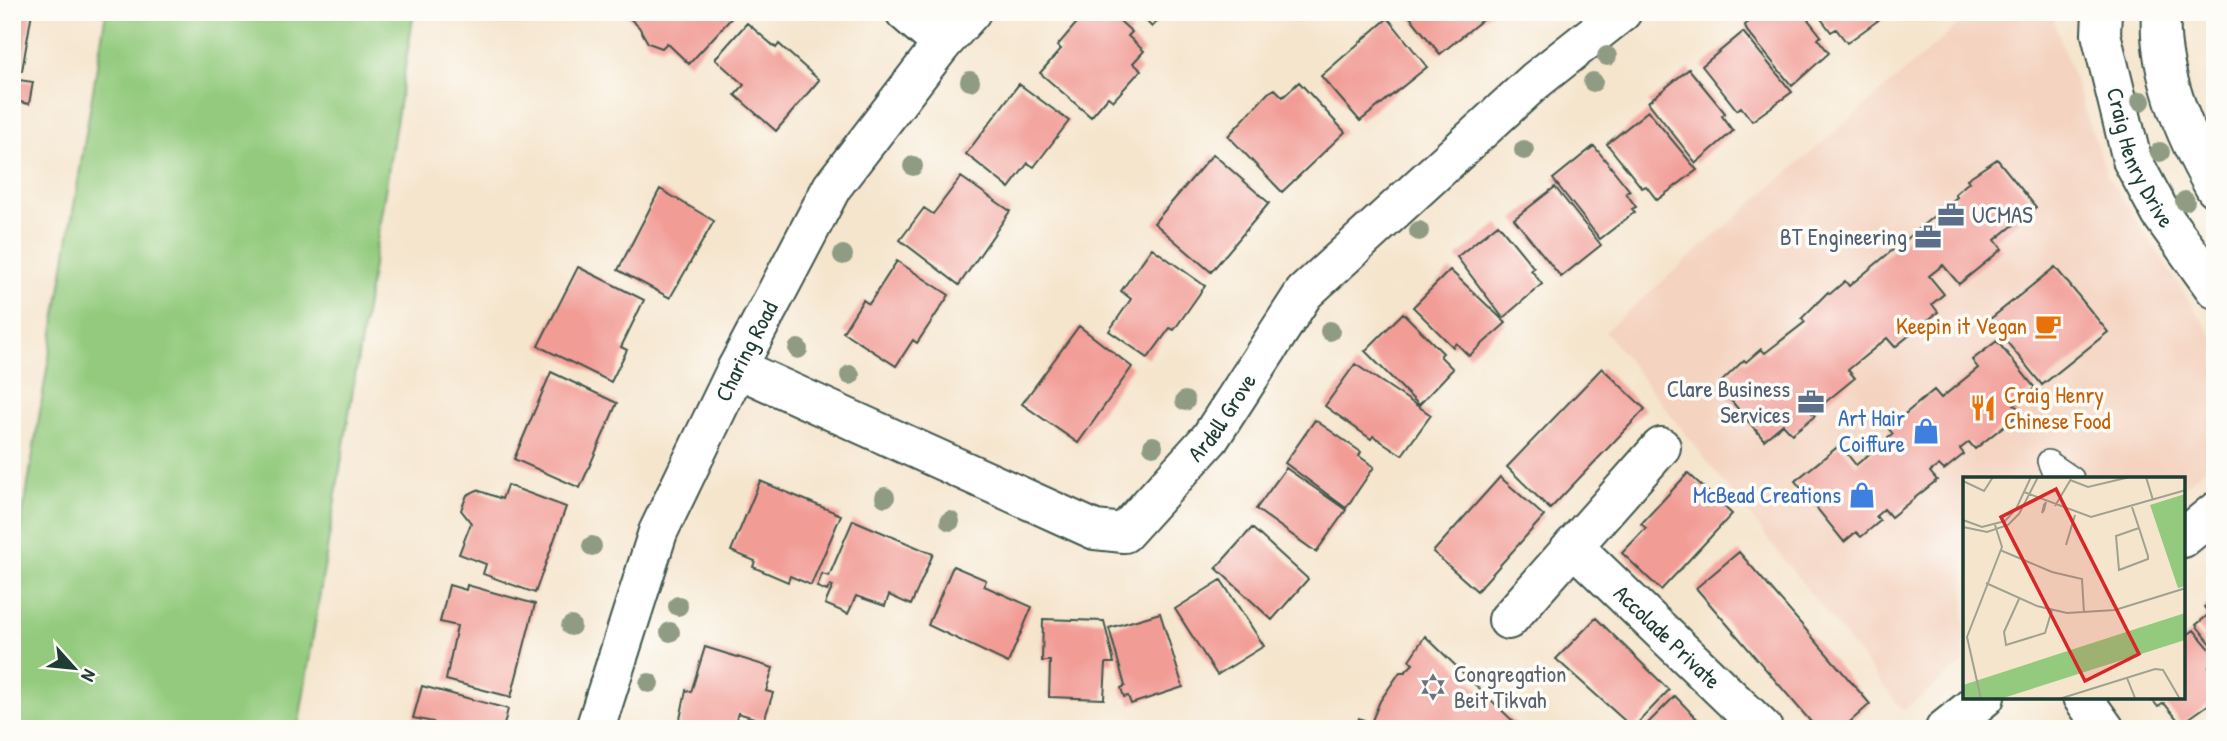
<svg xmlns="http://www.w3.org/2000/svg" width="2227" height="741" font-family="'Patrick Hand',sans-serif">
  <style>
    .built { fill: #f4d3c0 }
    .green { fill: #93ca7d; stroke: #598458; stroke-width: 2 }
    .building { fill: #f29c96 }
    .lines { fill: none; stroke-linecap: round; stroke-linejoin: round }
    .service-casing { stroke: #3f564b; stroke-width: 24 }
    .minor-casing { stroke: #3f564b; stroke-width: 42 }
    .tertiary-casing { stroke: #3f564b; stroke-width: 42 }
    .service { stroke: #fff; stroke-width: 21 }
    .minor { stroke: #fff; stroke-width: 38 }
    .tertiary { stroke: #fff; stroke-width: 38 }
    .tree { fill: #8f9c83 }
    .labels { text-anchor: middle; stroke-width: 7; stroke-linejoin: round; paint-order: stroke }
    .street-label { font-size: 23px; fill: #1f3d34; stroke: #fdfcf7 }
    .service-label { font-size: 23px; fill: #4e5e75; stroke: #fdfcf7; text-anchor: end }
    .food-label { font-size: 23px; fill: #c56008; stroke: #fdfcf7; text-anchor: end }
    .shop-label { font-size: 23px; fill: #366cbe; stroke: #fdfcf7; text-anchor: end }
    .worship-label { font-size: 23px; fill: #5b616d; stroke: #fdfcf7; text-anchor: start }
    .inset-road { fill: none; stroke: #9fa290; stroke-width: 2 }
    .view { fill: #d62828; fill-opacity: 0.15; stroke: #d62828; stroke-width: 3.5 }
    .inset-edge { fill: none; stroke: #1f3d34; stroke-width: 3.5 }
  </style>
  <rect width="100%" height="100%" fill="#fdfcf7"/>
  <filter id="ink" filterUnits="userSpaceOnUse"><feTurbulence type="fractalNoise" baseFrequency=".0143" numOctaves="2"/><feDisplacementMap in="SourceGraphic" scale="14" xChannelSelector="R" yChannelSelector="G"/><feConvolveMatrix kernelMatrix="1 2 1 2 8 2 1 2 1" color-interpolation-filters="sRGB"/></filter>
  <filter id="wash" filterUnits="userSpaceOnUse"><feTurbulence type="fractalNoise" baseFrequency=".00686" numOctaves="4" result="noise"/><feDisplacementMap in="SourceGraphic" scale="28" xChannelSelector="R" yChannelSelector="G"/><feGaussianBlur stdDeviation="1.57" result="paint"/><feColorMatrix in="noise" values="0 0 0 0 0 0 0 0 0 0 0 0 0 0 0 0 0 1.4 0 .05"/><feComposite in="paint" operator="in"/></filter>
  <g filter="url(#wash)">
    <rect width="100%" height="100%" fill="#f5e5cd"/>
    <path class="built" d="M1973,12H2051L2107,175L2215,340V460L2183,486V478H1965L1964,662L1903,711L1605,331Z"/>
    <path class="green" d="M106,12H414L298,729H12V581Z"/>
    <g id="blocks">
      <path class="building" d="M12,12H32L22,71L12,70Z
        M623,12H737L689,64L667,43L662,48L648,43L639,27Z
        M1086,12H1101L1106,17L1110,12L1132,32L1128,36L1144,51L1133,63L1141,70L1113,101L1108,97L1091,117L1040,73L1061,49L1057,46Z
        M1137,12H1166L1152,27Z
        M1406,12H1492L1440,54Z
        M1761,12H1802L1821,36L1818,39L1829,53L1792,86L1747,31L1745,25Z
        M1816,12H1885L1887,14L1847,43L1836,29L1831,32Z
        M1388,18L1427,67L1360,121L1321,76Z
        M747,23L776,48L779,44L819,80L776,131L735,95L744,85L715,59Z
        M1743,32L1792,92L1752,121L1741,107L1737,110L1702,66Z
        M1689,69L1725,113L1722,116L1733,131L1696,163L1648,102Z
        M12,79L33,82L29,104L15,101L12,107Z
        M1299,82L1345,132L1282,192L1228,136L1268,93L1275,89L1283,97Z
        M1019,84L1069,121L1034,167L1028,163L1009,188L966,154Z
        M1648,111L1697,170L1657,200L1646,186L1642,188L1607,144Z
        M1594,146L1630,191L1626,193L1636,207L1632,209L1635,212L1600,239L1553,179Z
        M1213,154L1269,203L1211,272L1154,223Z
        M1997,159L2036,207L1995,240L2002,249L1959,284L1943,265L1929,276L1944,294L1932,304L1938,312L1895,347L1887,338L1848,370L1855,378L1812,413L1815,416L1792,434L1783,424L1764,440L1718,385L1744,360L1746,362L1761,349L1765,353L1805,322L1802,318L1828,292L1830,294L1845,281L1849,286L1957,197L1955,194L1969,182L1967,179Z
        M961,177L1010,211L959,285L900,240L924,208L933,214Z
        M1555,187L1601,245L1561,277L1514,219Z
        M660,189L714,221L670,298L618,270Z
        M1498,224L1534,268L1531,270L1542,284L1503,318L1457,257Z
        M1152,248L1205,286L1174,330L1170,328L1148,358L1109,331L1131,299L1121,291Z
        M897,261L949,295L917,343L913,340L896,366L843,332L863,300L869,304Z
        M578,267L644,300L621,347L627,350L611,382L538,346Z
        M2055,267L2108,332L2042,385L1989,320Z
        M1450,270L1506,323L1469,356L1456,343L1453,347L1413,307Z
        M1403,313L1443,353L1440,356L1453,369L1419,405L1365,351Z
        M1079,326L1132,367L1078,443L1022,404Z
        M1997,341L2035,388L2014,404L2021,412L1975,449L1969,442L1960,449L1964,454L1944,470L1939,465L1930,472L1937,480L1891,517L1884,509L1876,516L1880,521L1861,537L1856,532L1844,542L1795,481L1840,445L1856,465L1893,434L1888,428L1934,390L1941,398L1978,368L1972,360Z
        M1355,364L1431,415L1402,455L1373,436L1371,439L1325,406Z
        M1602,368L1645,409L1550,509L1507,467Z
        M551,372L617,403L580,488L514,459Z
        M1315,420L1361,452L1359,456L1374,467L1346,508L1285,463Z
        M1286,468L1346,510L1316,552L1256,509Z
        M1688,473L1732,514L1661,590L1622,553L1646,528L1641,524Z
        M1500,477L1544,516L1477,591L1433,552Z
        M760,481L841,515L811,585L790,576L788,582L753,567L755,561L731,551Z
        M507,485L566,507L535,593L483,574L486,564L459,554L471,523L461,510L467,495L477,490L502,499Z
        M853,520L933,554L911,605L889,595L885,606L856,596L848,614L825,604L833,586L830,585L827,591L817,587L822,574L829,576Z
        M1252,528L1308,579L1272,620L1216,568Z
        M1739,552L1870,704L1842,729H1817L1696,588Z
        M953,566L986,580L984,586L1032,607L1008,663L928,625Z
        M1221,580L1264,646L1217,675L1175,609Z
        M449,585L466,590L467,585L535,604L511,697L446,680L457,626L440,622Z
        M2215,599V649L2196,625L2209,614L2204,607Z
        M1160,613L1183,687L1131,704L1128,696L1124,697L1121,688L1125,686L1109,628Z
        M1596,618L1669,690L1633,728L1556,659Z
        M1043,619L1104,621L1114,663H1106L1104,699L1049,697L1050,661H1042Z
        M2194,630L2215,655V663L2209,667L2215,674V700L2181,724L2164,703L2158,707L2150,697H2183V638Z
        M1425,636L1517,725L1514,729H1355L1359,718L1371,723L1380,701L1400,672H1405L1413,664L1409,660Z
        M705,647L773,668L766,691L773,693L764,721L738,713L733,729H678L686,690L691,692Z
        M422,686L508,709L503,729H431L433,722L413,718Z
        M1675,696L1699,721L1707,729H1642Z"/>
    </g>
  </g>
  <g filter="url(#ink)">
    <use href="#blocks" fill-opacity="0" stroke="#3f564b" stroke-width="2"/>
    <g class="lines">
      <g class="service-casing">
        <path id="service" d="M2055,478L2048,461L2073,478"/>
      </g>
      <g class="minor-casing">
        <g id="minor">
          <path d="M905,12L942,44"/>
          <path id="s1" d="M737,368L1095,530L1124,533L1210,438L1304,293L1535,81L1622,12"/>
          <path d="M2183,538L2215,512"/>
          <path id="s2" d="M1573,546L1763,729"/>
          <path d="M1508,620L1661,447"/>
          <path d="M2082,697L2105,729"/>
          <path id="s3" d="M595,729L658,532L737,368L832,187L942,44L971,12"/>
          <path d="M1945,729L1985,697"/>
        </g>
      </g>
      <g class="tertiary-casing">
        <g id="tertiary">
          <path id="s4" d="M2102,12L2101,34L2132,160L2161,214L2215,289"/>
          <path d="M2161,12C2157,73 2185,136 2215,188"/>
        </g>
      </g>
      <use href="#service" class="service"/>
      <use href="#minor" class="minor"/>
      <use href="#tertiary" class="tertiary"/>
    </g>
    <g class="tree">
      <circle cx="1607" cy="56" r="10"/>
      <circle cx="970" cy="81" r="10"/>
      <circle cx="1593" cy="82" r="10"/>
      <circle cx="2141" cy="101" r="10"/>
      <circle cx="1524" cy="150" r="10"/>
      <circle cx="2160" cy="152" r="10"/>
      <circle cx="913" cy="166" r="10"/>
      <circle cx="2185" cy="201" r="10"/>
      <circle cx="1419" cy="231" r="10"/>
      <circle cx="843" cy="255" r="10"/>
      <circle cx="1330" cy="331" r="10"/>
      <circle cx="798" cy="349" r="10"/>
      <circle cx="850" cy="375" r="10"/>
      <circle cx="1185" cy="401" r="10"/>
      <circle cx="1153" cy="446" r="10"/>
      <circle cx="885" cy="497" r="10"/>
      <circle cx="950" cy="521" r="10"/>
      <circle cx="592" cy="546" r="10"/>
      <circle cx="678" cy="606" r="10"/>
      <circle cx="571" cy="626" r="10"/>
      <circle cx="670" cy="632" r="10"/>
      <circle cx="649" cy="683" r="10"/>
    </g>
  </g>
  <defs>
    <g id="office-bare" transform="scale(2.1)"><path d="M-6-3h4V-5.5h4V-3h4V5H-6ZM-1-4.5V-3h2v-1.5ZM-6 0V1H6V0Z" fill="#5c6f8a" stroke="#fdfcf7" stroke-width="2.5" paint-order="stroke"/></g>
    <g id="cafe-bare" transform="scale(2.1)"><path d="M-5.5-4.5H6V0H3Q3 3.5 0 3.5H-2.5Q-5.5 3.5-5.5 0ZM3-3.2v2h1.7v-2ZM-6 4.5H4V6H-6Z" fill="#e8710a" stroke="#fdfcf7" stroke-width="2.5" paint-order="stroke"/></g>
    <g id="restaurant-bare" transform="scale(2.1)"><path d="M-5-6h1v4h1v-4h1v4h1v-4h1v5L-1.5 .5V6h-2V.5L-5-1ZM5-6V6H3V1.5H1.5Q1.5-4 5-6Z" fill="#e8710a" stroke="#fdfcf7" stroke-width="2.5" paint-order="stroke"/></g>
    <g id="shop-bare" transform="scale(2.1)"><path d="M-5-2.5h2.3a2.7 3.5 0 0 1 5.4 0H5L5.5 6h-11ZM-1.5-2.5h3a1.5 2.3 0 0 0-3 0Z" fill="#3f7fe0" stroke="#fdfcf7" stroke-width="2.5" paint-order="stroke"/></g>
    <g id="synagogue-bare" transform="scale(2.1)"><path d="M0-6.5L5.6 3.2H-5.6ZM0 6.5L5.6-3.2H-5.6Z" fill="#6b7280" stroke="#fdfcf7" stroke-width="2.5" paint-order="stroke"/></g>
  </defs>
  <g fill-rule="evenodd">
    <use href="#office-bare" x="1951" y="215"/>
    <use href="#office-bare" x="1928" y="237"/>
    <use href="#cafe-bare" x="2048" y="326"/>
    <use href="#office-bare" x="1811" y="402"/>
    <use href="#restaurant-bare" x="1983" y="408"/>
    <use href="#shop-bare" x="1926" y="431"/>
    <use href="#shop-bare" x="1862" y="495"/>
    <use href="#synagogue-bare" x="1433" y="687"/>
  </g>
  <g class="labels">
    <g class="street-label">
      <text dy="8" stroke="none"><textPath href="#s4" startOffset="152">Craig Henry Drive</textPath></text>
      <text dy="8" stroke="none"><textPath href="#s3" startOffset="408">Charing Road</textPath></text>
      <text dy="8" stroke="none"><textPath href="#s1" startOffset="574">Ardell Grove</textPath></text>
      <text dy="8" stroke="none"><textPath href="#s2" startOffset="131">Accolade Private</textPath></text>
    </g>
    <g class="service-label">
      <text x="1972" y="223" text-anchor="start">UCMAS</text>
      <text x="1907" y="245">BT Engineering</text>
      <text x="1790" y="397">Clare Business<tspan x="1790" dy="26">Services</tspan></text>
    </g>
    <g class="food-label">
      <text x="2027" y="334">Keepin it Vegan</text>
      <text x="2004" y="403" text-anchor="start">Craig Henry<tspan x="2004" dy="26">Chinese Food</tspan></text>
    </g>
    <g class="shop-label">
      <text x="1905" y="426">Art Hair<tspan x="1905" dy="26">Coiffure</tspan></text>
      <text x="1841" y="503">McBead Creations</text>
    </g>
    <g class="worship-label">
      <text x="1454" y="682">Congregation<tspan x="1454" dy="26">Beit Tikvah</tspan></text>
    </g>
  </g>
  <g transform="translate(1963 477)">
    <rect width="222" height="222" fill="#f5e5cd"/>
    <path d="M222,17V109L215,111L187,28ZM222,136V163L37,222H0V208Z" fill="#93ca7d"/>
    <path class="inset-road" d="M183,0L190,23M107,3L125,10L167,0M0,4L21,14L30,0M61,15L128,40L223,13M83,25L81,33L79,36L81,28ZM92,29L108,2M169,30L176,51L185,79V82L156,93L153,59L176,51M0,43L19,50L42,44L53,32L68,0M0,50L24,55L45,48L56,37L75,0M103,68L112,38M37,73L89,95L119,102L121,136M23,106L74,129L104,136L152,133L223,111M56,122L41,155L43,168L82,156L89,133M164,201L172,221M18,222L4,160L39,70L32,48M96,222L192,192L200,193L217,222"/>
    <path class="view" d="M93,12L176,177L122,204L38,40Z"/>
    <rect width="222" height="222" class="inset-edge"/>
  </g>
  <rect width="2227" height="741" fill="none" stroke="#fdfcf7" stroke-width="42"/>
  <g transform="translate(74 668) rotate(117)" stroke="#fdfcf7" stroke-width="5" paint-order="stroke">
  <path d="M0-5L12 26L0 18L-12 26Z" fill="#1f3d34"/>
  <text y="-10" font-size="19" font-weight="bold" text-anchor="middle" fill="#1f3d34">N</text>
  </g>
</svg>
